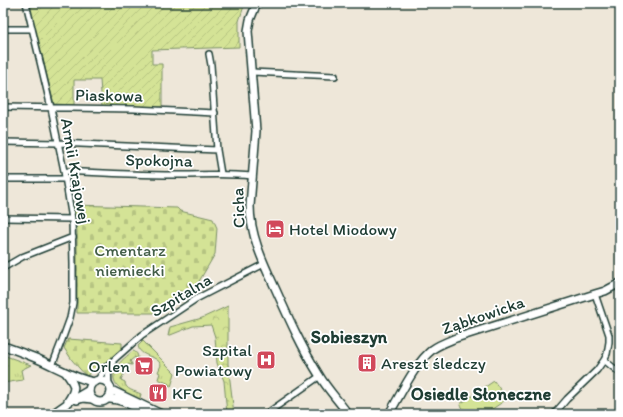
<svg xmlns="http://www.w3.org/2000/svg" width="623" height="417" font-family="Itim,sans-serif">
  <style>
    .grass { fill: url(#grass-tufts); stroke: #7a9065 }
    .forest { fill: url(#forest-crowns); stroke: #7a9065 }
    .cemetery { fill: url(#cemetery-stones); stroke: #7a9065 }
    .garden { fill: url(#garden-furrows); stroke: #7a9065 }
    .pitch { fill: #d4e396; stroke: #7a9065 }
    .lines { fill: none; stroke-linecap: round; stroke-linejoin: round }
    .minor-casing { stroke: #1f3d34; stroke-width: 8 }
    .tertiary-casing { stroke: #1f3d34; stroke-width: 10 }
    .secondary-casing { stroke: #1f3d34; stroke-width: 10 }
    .minor { stroke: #fff; stroke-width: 5 }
    .tertiary { stroke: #fff; stroke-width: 7 }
    .secondary { stroke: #fff; stroke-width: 7 }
    .labels { text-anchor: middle; stroke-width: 3.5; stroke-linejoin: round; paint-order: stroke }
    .street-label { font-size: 17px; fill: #1f3d34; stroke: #fff }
    .poi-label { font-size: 17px; fill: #1f3d34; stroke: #fff; text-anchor: start }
    .park-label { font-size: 17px; fill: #435e48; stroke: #fff }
    .neighbourhood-label { font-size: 18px; font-weight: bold; fill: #1f3d34; stroke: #fff }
  </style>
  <defs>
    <pattern id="grass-tufts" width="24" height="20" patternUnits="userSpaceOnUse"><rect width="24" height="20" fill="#d4e396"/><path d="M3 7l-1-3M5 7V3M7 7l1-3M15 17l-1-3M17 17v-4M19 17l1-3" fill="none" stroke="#b6c482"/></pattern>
    <pattern id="forest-crowns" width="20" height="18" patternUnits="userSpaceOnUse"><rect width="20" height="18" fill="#d4e396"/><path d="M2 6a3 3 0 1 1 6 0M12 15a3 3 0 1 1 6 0" fill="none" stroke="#b6c482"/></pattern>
    <pattern id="cemetery-stones" width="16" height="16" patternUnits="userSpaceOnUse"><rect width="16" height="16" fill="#d4e396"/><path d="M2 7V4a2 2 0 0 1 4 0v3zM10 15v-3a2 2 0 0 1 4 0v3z" fill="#b6c482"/></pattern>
    <pattern id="garden-furrows" width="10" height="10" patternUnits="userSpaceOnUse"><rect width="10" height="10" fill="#d4e396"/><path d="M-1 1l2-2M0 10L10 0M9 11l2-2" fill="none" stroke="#b6c482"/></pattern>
  </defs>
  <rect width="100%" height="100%" fill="#eee7d9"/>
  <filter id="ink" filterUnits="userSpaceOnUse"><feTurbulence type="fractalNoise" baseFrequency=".025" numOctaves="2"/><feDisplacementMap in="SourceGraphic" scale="8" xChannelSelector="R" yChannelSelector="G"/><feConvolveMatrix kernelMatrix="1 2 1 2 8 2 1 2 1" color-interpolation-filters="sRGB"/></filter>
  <g filter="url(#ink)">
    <path class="grass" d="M143,341L175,373L171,387L169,386V384L158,379L160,373L158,372L161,365C157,354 140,358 138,346Z
      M133,351C137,352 139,356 137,360L135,357L130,361L132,364V365L128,364L121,380L125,382C125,390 135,391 141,394L140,398L139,399L123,392L124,391C119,388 115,384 114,379C112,366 125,358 133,351Z
      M3,355L31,365L21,370L23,380L3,383Z"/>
    <path class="forest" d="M228,306V364L234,414H227L224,381L217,363L215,337L211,325L193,326L168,336L170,327L202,318Z"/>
    <path class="cemetery" d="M73,205L177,208L180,211L213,219L217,228L215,254L194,290L185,291L158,313H77V231Z
      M68,339L122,343V348L114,356L86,376L72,360L64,348Z"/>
    <path class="garden" d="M29,3H245L239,21V47L152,50V64H162V107L102,106L100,80H74V105L54,104Z"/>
    <path class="pitch" d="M494,381L507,399L485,414H467L460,404Z"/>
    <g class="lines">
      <g class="minor-casing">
        <path id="minor" d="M26,3L51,108L64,171L72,219L73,264V303L70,318L62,340L52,366
          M3,29H32
          M209,54L211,65L217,150L221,174
          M252,72L335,76
          M3,107L134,109L215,113
          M3,142L58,143L217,150
          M64,171C101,173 138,175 175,175C201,175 227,173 252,176
          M3,179H66
          M3,218L72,219
          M3,268L22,257L73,237
          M604,360L620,373
          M97,381L108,365L142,335L196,299L264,264
          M109,384C108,375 108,370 113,363
          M266,414L320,376
          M554,414L567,399L597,370L604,360L607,354L609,342V335L595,294"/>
      </g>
      <g class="tertiary-casing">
        <path id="tertiary" d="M257,3L250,20L248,31L256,131L250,206C250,236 264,264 276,290C289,319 302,348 319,375C327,389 339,401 348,414
          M66,373C75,385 77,388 68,401
          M77,400L83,398L92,399
          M52,414L72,400L89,390
          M389,414C401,394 415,363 433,349C440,344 449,341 456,338L595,294L605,291L620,283"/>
      </g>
      <g class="secondary-casing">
        <path id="secondary" d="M3,346C13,349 23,353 33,357C54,365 72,378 94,382
          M89 391a11 11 0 1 1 22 0a11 11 0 1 1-22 0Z
          M111,390L161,414
          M108,399C122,398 135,408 147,414"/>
      </g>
      <use href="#minor" class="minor"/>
      <use href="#tertiary" class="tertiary"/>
      <use href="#secondary" class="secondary"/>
    </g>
  </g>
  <defs>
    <g id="hotel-square" transform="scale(1)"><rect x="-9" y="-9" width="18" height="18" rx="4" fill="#d1495b" stroke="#fff"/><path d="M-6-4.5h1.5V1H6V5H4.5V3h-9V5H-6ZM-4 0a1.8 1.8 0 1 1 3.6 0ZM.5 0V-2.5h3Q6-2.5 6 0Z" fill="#fff"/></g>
    <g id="hospital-square" transform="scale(1)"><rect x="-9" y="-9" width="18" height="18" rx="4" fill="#d1495b" stroke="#fff"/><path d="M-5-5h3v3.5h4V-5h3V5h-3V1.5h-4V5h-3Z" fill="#fff"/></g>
    <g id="building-square" transform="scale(1)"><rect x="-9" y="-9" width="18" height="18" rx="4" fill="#d1495b" stroke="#fff"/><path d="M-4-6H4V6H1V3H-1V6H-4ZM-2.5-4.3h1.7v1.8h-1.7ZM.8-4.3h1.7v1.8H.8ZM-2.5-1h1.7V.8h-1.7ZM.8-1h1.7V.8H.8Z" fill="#fff"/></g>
    <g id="supermarket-square" transform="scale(1)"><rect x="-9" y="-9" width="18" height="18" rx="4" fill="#d1495b" stroke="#fff"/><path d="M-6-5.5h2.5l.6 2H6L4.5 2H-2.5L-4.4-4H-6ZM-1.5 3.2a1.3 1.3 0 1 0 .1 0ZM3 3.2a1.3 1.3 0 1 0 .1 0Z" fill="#fff"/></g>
    <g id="restaurant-square" transform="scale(1)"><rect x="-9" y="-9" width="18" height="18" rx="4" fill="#d1495b" stroke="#fff"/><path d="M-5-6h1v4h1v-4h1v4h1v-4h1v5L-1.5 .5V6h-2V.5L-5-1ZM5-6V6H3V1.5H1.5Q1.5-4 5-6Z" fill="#fff"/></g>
  </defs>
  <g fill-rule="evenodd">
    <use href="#hotel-square" x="275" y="229"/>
    <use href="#hospital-square" x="266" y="360"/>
    <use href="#building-square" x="367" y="363"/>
    <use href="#supermarket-square" x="144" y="366"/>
    <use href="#restaurant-square" x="158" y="393"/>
  </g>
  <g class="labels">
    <g class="street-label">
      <text transform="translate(109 95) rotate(1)" y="6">Piaskowa</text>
      <text transform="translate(159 160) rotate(1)" y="6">Spokojna</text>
      <text transform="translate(76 171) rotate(80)" y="6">Armii Krajowej</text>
      <text transform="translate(238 208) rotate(-92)" y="6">Cicha</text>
      <text transform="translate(181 295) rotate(-31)" y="6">Szpitalna</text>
      <text transform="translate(483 315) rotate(-19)" y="6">Ząbkowicka</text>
    </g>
    <g class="poi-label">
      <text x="289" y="235">Hotel Miodowy</text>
      <text x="252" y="356" text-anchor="end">Szpital<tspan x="252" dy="20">Powiatowy</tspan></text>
      <text x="381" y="369">Areszt śledczy</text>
      <text x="130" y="372" text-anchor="end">Orlen</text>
      <text x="172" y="399">KFC</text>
    </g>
    <g class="park-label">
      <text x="130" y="256">Cmentarz<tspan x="130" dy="20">niemiecki</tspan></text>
    </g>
    <g class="neighbourhood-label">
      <text x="349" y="343">Sobieszyn</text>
      <text x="481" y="400">Osiedle Słoneczne</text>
    </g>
  </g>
  <rect width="623" height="417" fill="none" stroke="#fff" stroke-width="16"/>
  <rect x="8" y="8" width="607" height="401" fill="none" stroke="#1f3d34" stroke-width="1.5" filter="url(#ink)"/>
</svg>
